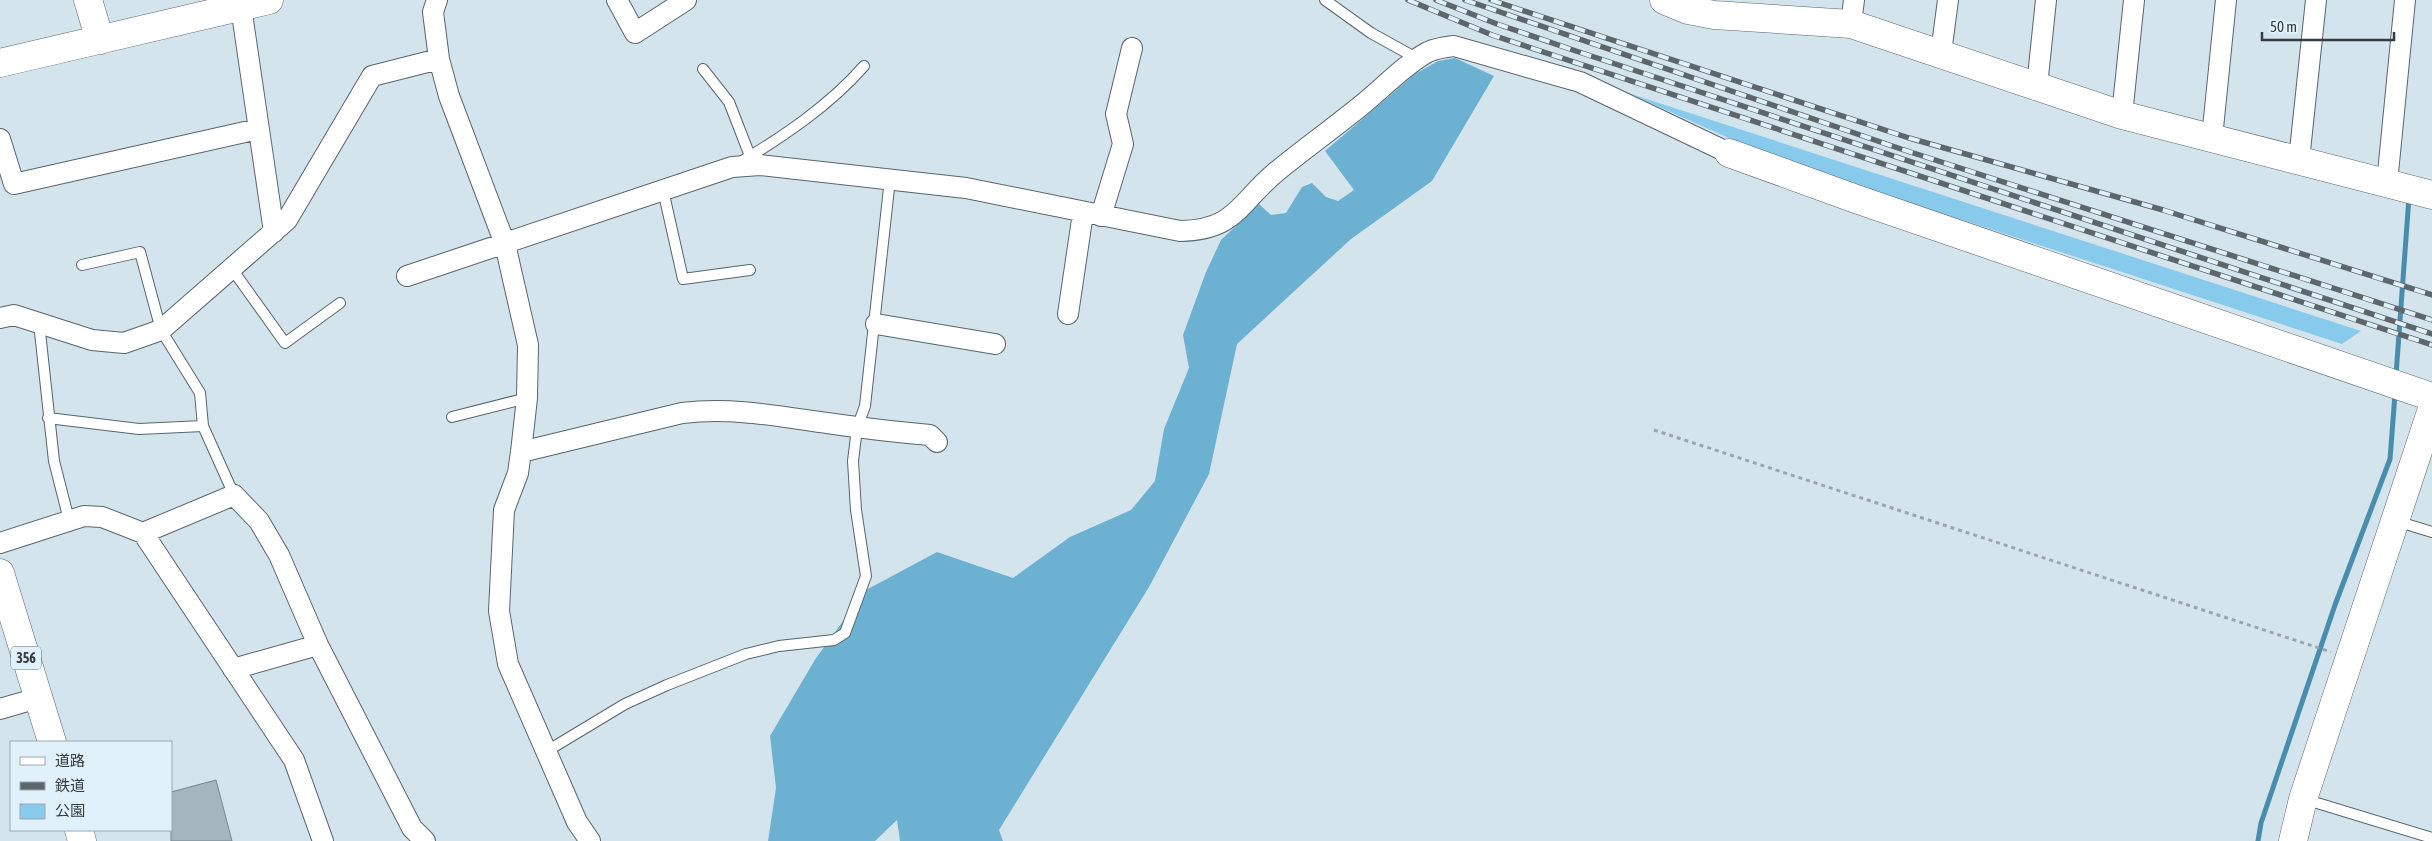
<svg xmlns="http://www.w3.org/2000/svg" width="2432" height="841" font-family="'Asap Condensed','Noto Sans JP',sans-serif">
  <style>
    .green { fill: #87caec }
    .forest { fill: #6cb1d2 }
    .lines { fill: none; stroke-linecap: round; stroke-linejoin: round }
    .stream { stroke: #488dad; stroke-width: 5 }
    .building { fill: #a5b5bd; stroke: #77868e }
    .lane-casing { stroke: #58656d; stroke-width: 12 }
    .street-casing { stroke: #58656d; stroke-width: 22 }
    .secondary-casing { stroke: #58656d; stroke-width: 29 }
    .highway-casing { stroke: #58656d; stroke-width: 29 }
    .path { stroke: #9aa6ad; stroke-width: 3; stroke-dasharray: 4 4; stroke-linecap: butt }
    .lane { stroke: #fff; stroke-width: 10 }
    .street { stroke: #fff; stroke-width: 20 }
    .secondary { stroke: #fff; stroke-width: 28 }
    .highway { stroke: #fff; stroke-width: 28 }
    .rail-casing { stroke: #5d666b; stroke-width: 5.5 }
    .rail { stroke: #e1f1fa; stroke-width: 4; stroke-dasharray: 11; stroke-linecap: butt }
    .labels { text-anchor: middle; stroke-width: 5; stroke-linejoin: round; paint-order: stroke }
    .shield { fill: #e1f1fa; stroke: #697277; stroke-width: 1 }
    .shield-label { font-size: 14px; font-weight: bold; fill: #353b3f }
  </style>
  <rect width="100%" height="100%" fill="#d4e4ed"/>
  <path class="green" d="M1628,93L2361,331L2342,344L1776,159Z"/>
  <path class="forest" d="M1455,58L1494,76L1432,181L1351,239L1237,344L1209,474L1149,587L999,830L1003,841H900L897,820L875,841H768L776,788L770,736L816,658L866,590L937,552L1013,578L1070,537L1131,510L1155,481L1164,429L1189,368L1183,335L1206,272L1221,240L1259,204L1271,215L1286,213L1302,187L1312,183L1326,197L1338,201L1354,190L1325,151L1415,74L1438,61Z"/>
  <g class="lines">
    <path class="stream" d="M2396,375L2409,197
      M2258,841L2261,823L2335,605L2390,459L2395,394"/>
  </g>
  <path class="building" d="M216,780L232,841H171V792Z"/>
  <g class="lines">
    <g class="lane-casing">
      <path id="lane" d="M1325,0L1371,33L1418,59
        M703,69L729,102L750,156
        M739,163C784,136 830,105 864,66
        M663,190L683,279L750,270
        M82,265L140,252L161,330L200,393L203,426L234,495
        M232,269L285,343L340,303
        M39,323L54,461L69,520
        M452,417L527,398
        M48,418L139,429L203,426
        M2396,521L2432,532
        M547,751L625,704L667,685L746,654L779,646L834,640L845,633L866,576L856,510L853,461L857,428L865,406L890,179
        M2304,799L2432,838"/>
    </g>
    <g class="street-casing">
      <path id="street" d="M240,0L274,232
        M437,0L433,12L439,59L449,96L505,244L528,345L527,398L521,452L518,473L504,510L499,611L508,664L577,822L590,841
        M617,0L635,33L686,0
        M1851,24L1854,0
        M1941,53L1948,0
        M2037,86L2046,0
        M2122,115L2134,0
        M2212,138L2226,0
        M0,139L14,184L258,129
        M2299,160L2316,0
        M2387,183L2405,0
        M1101,216L1123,144L1116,114L1132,48
        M407,276L732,167L760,165L966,188L1180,231C1236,230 1239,203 1276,172C1304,149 1335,127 1363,104C1384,87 1404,65 1428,52C1436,48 1445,47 1454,46L1580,82L1729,153
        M1068,314L1083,213
        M0,318L14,315L92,340L124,343L161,330L287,220L372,76L439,59
        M876,324L995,344
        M521,452L682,413C732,407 777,416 827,423C861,428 896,432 930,435L937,442
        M143,533L294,760L323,841
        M0,543L84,516L102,517L143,533L234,495L259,521L279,555L318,645L412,828L425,841
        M233,669L318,645
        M0,709L38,698"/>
    </g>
    <g class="secondary-casing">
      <path id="secondary" d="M88,0L100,40
        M1664,0L1688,10L1714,15L1851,24L2122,115L2432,195
        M0,63L269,0
        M1729,153L1856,199L2432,397
        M2293,841L2303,799L2331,714L2432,409"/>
    </g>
    <g class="highway-casing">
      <path id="highway" d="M0,573L52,742
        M79,830L82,841"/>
    </g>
    <path class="path" d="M1654,430L2331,652"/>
    <use href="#lane" class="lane"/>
    <use href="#street" class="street"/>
    <use href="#secondary" class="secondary"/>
    <use href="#highway" class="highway"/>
    <g class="rail-casing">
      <path id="rail" d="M1408,0L1492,35L2432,345
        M1436,0L1497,24L1573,50L2432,334
        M1465,0L1901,149L2432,320
        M1491,0L1909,138L2163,210L2432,295"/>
    </g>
    <use href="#rail" class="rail"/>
  </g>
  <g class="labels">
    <rect class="shield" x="11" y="646.5" width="30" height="23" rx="4"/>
    <g class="shield-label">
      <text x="26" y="663">356</text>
    </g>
  </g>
  <rect x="10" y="741" width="162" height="90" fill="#e1f1fa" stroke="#9ca8af"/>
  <rect x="20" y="757" width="25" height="8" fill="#ffffff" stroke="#9ca8af"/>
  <text x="55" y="766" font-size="15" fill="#353b3f">道路</text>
  <rect x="20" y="782" width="25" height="8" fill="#5d666b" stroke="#9ca8af"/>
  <text x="55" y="791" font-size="15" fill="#353b3f">鉄道</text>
  <rect x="20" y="804" width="25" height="15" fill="#87caec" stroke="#9ca8af"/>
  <text x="55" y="816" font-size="15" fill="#353b3f">公園</text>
  <path d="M2262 32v8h132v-8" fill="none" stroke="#353b3f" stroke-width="2.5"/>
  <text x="2270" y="32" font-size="15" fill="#353b3f" stroke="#e1f1fa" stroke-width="4" paint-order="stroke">50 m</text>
</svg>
